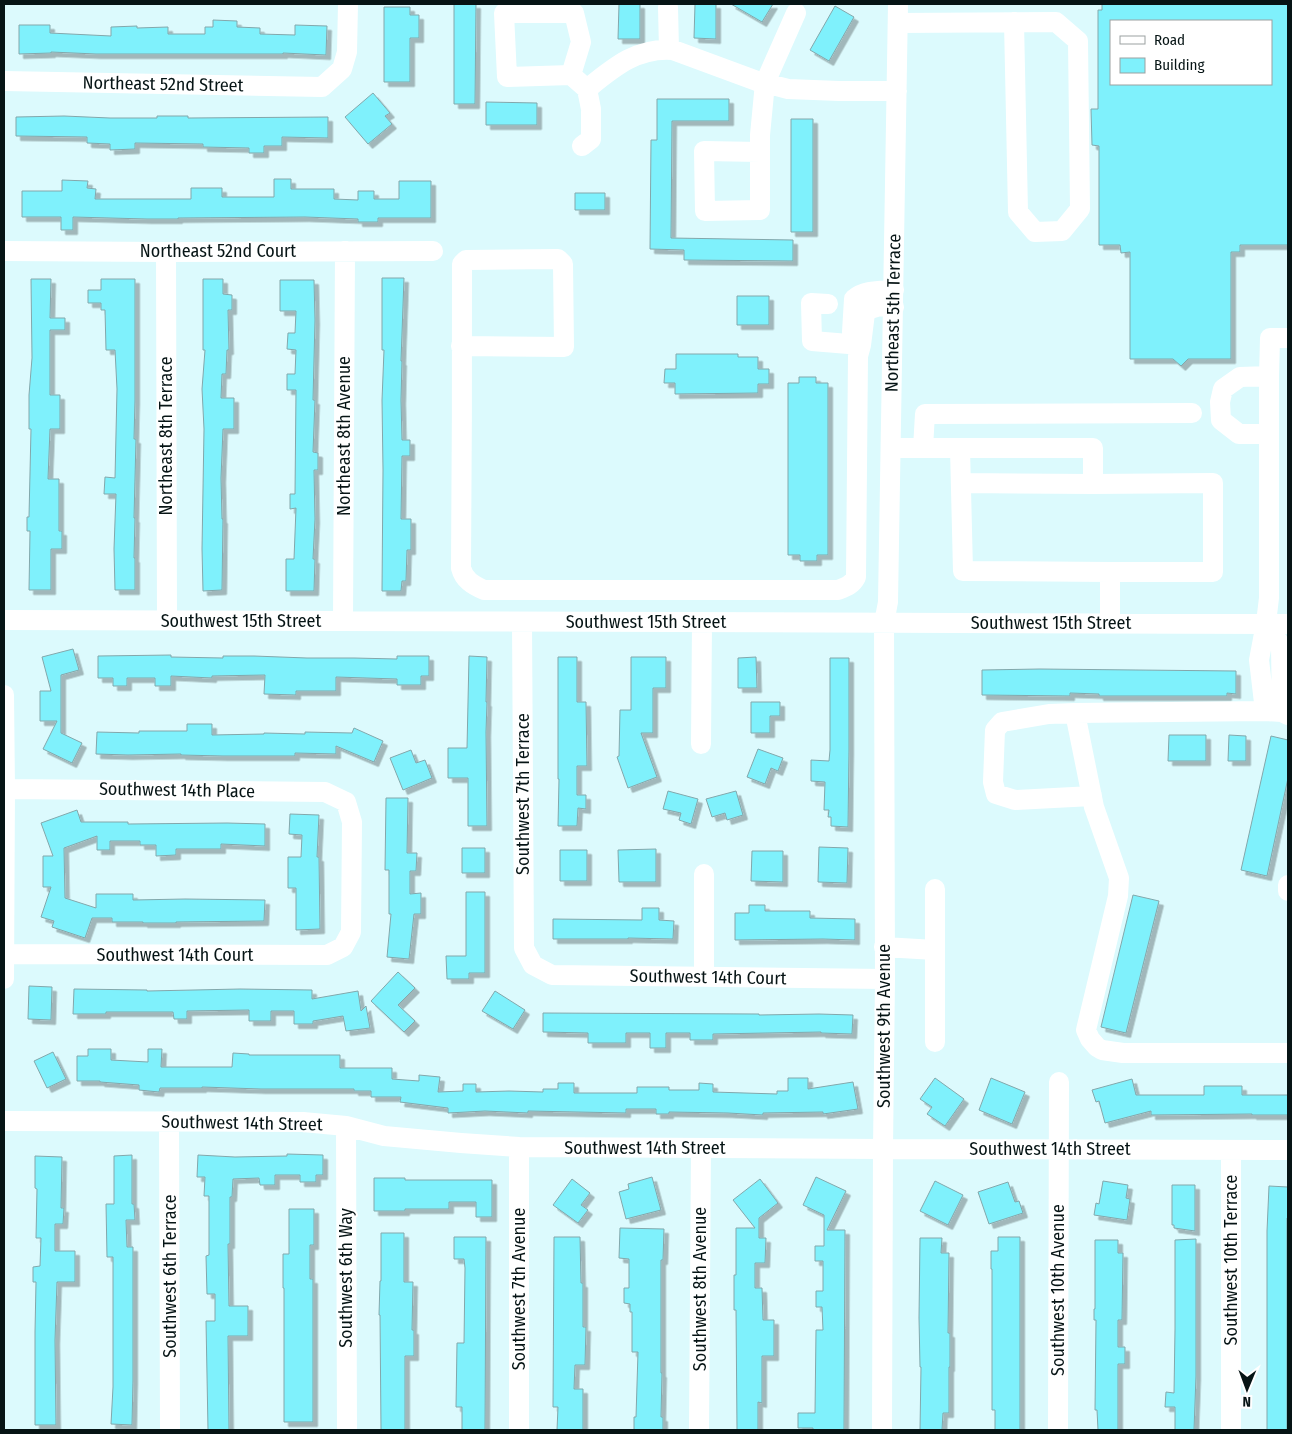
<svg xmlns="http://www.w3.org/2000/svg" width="1292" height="1434" font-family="'Fira Sans Condensed',sans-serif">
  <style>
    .building { fill: #7ff1fc; stroke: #83a7ab; fill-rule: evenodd; filter: url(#shadow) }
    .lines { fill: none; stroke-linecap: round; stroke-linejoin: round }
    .minor { stroke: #fff; stroke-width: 20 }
    .labels { text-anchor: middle; stroke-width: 4; stroke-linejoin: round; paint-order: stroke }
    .street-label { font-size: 18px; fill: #061415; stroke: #fff }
  </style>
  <defs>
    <filter id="shadow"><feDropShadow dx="4.5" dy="4.5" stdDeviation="0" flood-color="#0004"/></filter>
  </defs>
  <rect width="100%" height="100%" fill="#dcfafd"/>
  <path class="building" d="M454,4H476L475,104H454Z
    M619,4H640V39H618Z
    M695,4H716V39L694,38Z
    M731,4H773L762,22Z
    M1102,4H1288V245H1240V252H1231V359H1188L1181,366L1173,359H1130V252L1121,253L1120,245H1099V146L1092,145L1091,109H1098V10H1102ZM1111,21H1271V84H1111Z
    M835,6L854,17L829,61L810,50Z
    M384,7H410V15H419V38H410V82H384Z
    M213,20L237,21V27L260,28V34L295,35V25L327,26L326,55L283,53V54H96L51,52V53L19,54V25H50V33L111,36V27L137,26V28L168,27V34H205V27H213Z
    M373,93L390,113L385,116L392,124L368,144L345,117Z
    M657,99H729V121H672L671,238L793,240V261L684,260V250L650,249L651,140H657Z
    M486,102L537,103V125H486Z
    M64,116L110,118H157V116H188V118L328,117V138L282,137V146H264V153H249V148L203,147V144L135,143V149L110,150V144L87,143V137L16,136V117Z
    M791,119H813V232H791Z
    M274,179H291V189H334V199L358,200V191H374V199H399V181H431V218H378V222H358V219L305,217L178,218V219H147L73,217V230H61V217H22V191H62V180L88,181L87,188L96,189L95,199H191V188H222V197H274Z
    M575,193H605V210H575Z
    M382,278H404L401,361H402L401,400L402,440H410V456H402L401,519H411V550H407L406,581H402L401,591H382L383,470L382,400L384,350H382Z
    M31,279H51L50,318H65V330H50V395H60V429H50L48,479H59V531H62V549H51V590H29L30,531H27V517H29L31,429H29V395L32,358Z
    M101,279H135V400L134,439H136L134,518H135L134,558H135V590H115L114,549L116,494H104L105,477L115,478L117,389L115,350H106L105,310H101V303H88V290H101Z
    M203,279H223V294L232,295V310H228L229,350H227L226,374H222L221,398H234V429H223L221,478L222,519H223L222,590L203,591L202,549L204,429L202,389L205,350H203Z
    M280,280H314L315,320L313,400H315L313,452L318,453V470H314L315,519L313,559H315L314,591H286V559H294L296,508L290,509V494H295L296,390H287V374H295L296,350L287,349L288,333H295L296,311H280Z
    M737,296H769V325H737Z
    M676,354H738V357H758V369H769V384H758V393L675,394V383H664L665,369H676Z
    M799,377H816V383H828V555H817V561H800V555H788V383H799Z
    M73,649L79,670L61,675V733L82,743L72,763L43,749L57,721H40V691H51L42,657Z
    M171,655V657L223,658V656H254L307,658H354L397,659V656H429V676H421V685H397V679L336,677V691H296V695L264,694L265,675L212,676V678L171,676V686H155V678H127V686H113V678H98V656Z
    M469,656L487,657L486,702H487L486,732L487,826H468V778H448V748H467Z
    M558,657H577V702H586L587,766H577V795H586V809L578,808L577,826H558L559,779H558Z
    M631,657H666V688H653V733H641L657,777L628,788L617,757L619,756L620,710H631Z
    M756,657L757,688H738V658Z
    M830,658H849V750L848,827L831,826V817H828L829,810H824L825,782L811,781V760L829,761L830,750Z
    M1040,669L1236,671V694L1227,693V696H1099V694L1070,693V696L982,695V670Z
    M751,702H780V716H770V733H751Z
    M187,724H212V735L264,734V733L305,734V732L352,733L354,728L383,741L374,762L336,746V754L295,753V756H223L181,755V754L128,755L96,754L97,732L139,733V731H187Z
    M1169,735H1206V761H1168Z
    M1229,735L1246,736V761H1228Z
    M1271,736L1288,740V778L1267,876L1241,870Z
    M758,749L783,758L778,771L771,768L765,784L747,777Z
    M411,750L416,763L425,760L432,778L403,790L390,758Z
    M668,791L698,799L691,824L679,820L681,813L663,809Z
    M736,791L743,815L727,820L725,813L712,817L706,799Z
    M386,798H408L407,853H417L416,871H410V894L421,893V914H414L409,959L387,957L391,914H389V870H385Z
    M77,810L81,822H128V824L227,823L265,824V846L221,844V849H176V855L156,856V845H140V841H110V850H97V836L64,848L65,898L96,908V894H133V900L185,899L265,900L264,921L176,922V923H143V922H112V918H92L85,938L52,927L54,921L41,917L51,887H43V856H53L41,823Z
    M290,814L319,815L317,857H319L320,929L296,930V888H288V857H301L302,835L289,834Z
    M819,847L848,848L847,883L818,882Z
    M462,848H485V873H462Z
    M656,849V882H619L618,850Z
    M560,850H587V881H560Z
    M752,851H783V882L751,881Z
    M466,892H485V973H469V979H447L446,956H466Z
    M1133,895L1159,901L1126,1033L1101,1027Z
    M749,905H765V911H810V918L855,919V940L823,939L735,940V913H749Z
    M642,908H659V920L674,921L673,939L628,938V939H553V919L642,920Z
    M398,972L415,988L398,1005L415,1021L404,1032L371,1001Z
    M29,986L52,987L51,1020L28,1019Z
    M74,989L147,990V991L240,989L312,990V999L358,991L361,1011L366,1006L370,1028L346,1031L343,1016L313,1021V1024H294V1011H271V1021H249V1010L187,1011V1019H174L173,1012H106V1014H73Z
    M495,991L525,1010L513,1029L482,1011Z
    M543,1013L759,1014V1015L819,1014L853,1015L852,1034L821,1033V1032L713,1034V1040H690V1033H666V1048H650V1033H626V1043H588V1033L543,1032Z
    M88,1049H111V1060L148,1062V1049H162L161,1067H232L233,1053L249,1054V1055H340V1068H392V1079L419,1081V1075L440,1077L438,1092L463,1091V1084H476V1092L509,1091L543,1092V1089H558V1083H574V1093H637V1087H669V1090H699V1083L713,1084V1092L777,1094V1091H788V1078H808V1089L853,1082L858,1109L823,1114V1112L763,1113V1115L728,1113L669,1112V1114H656V1109H626V1113L528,1111V1113L485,1111L448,1113V1108L400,1102L401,1097H371V1091H354V1089H261L202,1087V1088H160L159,1092L139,1090V1085L100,1082V1081H77V1056H88Z
    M53,1052L66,1079L47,1088L34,1061Z
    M935,1078L964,1099L945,1126L927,1114L932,1107L920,1099Z
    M991,1078L1025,1092L1012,1124L979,1110Z
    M1132,1079L1136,1095H1204V1086H1242V1095H1288V1115H1252V1114L1151,1115V1111L1105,1123L1099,1101L1096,1102L1092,1090Z
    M287,1154L323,1155V1175H316V1182H300V1175H275V1185H260L259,1178L233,1179L232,1197H230V1244H228L229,1306H248V1336H228L229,1430H208L206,1321H215V1294H207L206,1256L209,1255V1196H204L205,1177H197L198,1155L235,1157L287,1156Z
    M132,1155V1204H134L135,1220H126L127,1247H133V1380L132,1425L111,1424L113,1387V1257H107L106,1204H114V1156Z
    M35,1156L62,1157L61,1208H64L63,1224H55V1251H75V1282H57L55,1340L56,1425H35V1332L36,1282H33V1267L40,1266L41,1238H36L37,1189L35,1188Z
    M652,1177L661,1210L626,1219L619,1192L629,1189L628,1184Z
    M816,1177L846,1191L827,1230H845L844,1430H813V1428H798V1413H815L816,1330H823L822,1307H816V1291H823V1261H815V1246H824V1215L803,1205Z
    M374,1178H405V1180H492V1217H476V1202H449V1209H405V1211H374Z
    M572,1179L590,1193L581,1205L588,1210L578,1223L553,1205Z
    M760,1179L778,1203L759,1218V1238H766L765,1263H755V1288H762L763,1320H774V1356H762V1403L758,1402V1430H737L736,1310H734V1275H736V1228H755L733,1200Z
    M935,1181L963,1195L948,1225L920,1211Z
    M1103,1181L1128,1185L1126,1198L1130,1199L1127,1220L1094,1215L1096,1203L1099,1204Z
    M1008,1182L1015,1202L1019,1201L1023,1213L989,1224L978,1192Z
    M1172,1185H1195V1231L1174,1228V1225H1172Z
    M1269,1186L1288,1187V1218H1287V1430H1267V1231Z
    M289,1209H314V1245H310V1279H313V1422H284V1288H283V1254H289Z
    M620,1228L664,1229L663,1260H661V1373H662L661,1417H663V1430H634V1417H636L638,1352H632V1312H630V1304L624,1303V1288H629V1259L619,1258Z
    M381,1233H404V1282H413L412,1330H414V1356H405V1430H381L380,1315H379L380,1281H381Z
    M454,1237H486L485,1430H462V1407H456L457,1343H464L465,1268L464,1259H454Z
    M554,1237H580L581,1283H583V1327H586L585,1365H575L574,1389H583V1430H557L558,1407H553Z
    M998,1237H1020V1430H995V1410H992V1269H991V1251H998Z
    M920,1238H942L941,1253H949L948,1333H950V1367H949V1413H943L942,1430H920L921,1367H920L919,1318Z
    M1196,1239V1376L1194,1430H1175V1407H1165L1166,1392L1174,1393L1175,1329V1240Z
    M1095,1240H1118V1253H1123L1122,1320H1118V1347H1125V1364H1118V1430H1098L1097,1410H1095L1096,1320H1094V1309H1095Z"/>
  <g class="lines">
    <path class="minor" d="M668,7L669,50
      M898,23L1056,22L1078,41L1080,209L1062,231L1035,232L1018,212L1014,22
      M571,75L581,42L574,13H504L507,77L571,75L587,89
      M4,81L322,87L342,69L347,52L348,4
      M582,146L591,139V109L587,89C613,68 637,47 673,50L757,81L788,89L839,91H897
      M760,152L704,151L705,211L760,210V135L765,83L796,13
      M4,251L166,252L433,251
      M166,252L167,620
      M828,304L811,303L812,341L861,345
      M852,332L854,299C864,290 880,291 894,290
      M461,346L564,347L563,264L558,259L466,260L462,264C462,365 462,467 461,568C464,580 473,585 484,590H838C846,587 852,585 856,577L858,356L861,345L865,313C874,305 883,306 894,307
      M1269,434H1239L1221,420L1220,402L1223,389L1240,377L1269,376
      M891,448H1093V484L1213,483V572H1110V623
      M923,448L925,414L1192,413
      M960,448L963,571L1110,572
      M961,483L1093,484
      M4,620L1288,624
      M343,621L345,251
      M522,622L524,948L533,965L552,975L885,979
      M1266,623L1281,646L1282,712
      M4,695L5,789L4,979
      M1265,711L1259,660L1266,623L1269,598V376L1270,338H1288
      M1075,713L1049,714L1002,722L995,730L993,782L996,794L1015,800L1092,796
      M1288,715L1282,712L1265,711L1075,713L1094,807L1119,878L1118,896L1086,1030L1090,1039L1097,1047L1102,1050L1123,1053H1288
      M701,744L702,622
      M1288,885V891
      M935,889V1042
      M884,947L935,950
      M4,954L327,955L343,947L351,932L352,822L346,802L325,792L5,789
      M704,977V874
      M4,1121L303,1122L346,1126L384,1136L461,1143L519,1147L883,1149L1288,1150
      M169,1121L170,1430
      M346,1126L347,1430
      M1231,1150V1430
      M519,1430V1147
      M699,1430L701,1148
      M882,1430L883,1149L885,979L884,623L888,602L898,4
      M1058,1430L1059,1082"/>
  </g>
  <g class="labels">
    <g class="street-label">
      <text transform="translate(163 84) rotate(1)" y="6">Northeast 52nd Street</text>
      <text x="218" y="257">Northeast 52nd Court</text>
      <text transform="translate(893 313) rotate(-89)" y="6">Northeast 5th Terrace</text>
      <text transform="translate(166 436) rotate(-90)" y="6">Northeast 8th Terrace</text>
      <text transform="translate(344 436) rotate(-90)" y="6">Northeast 8th Avenue</text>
      <text x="241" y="627">Southwest 15th Street</text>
      <text x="646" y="628">Southwest 15th Street</text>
      <text x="1051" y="629">Southwest 15th Street</text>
      <text transform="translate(177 790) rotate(1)" y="6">Southwest 14th Place</text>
      <text transform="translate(523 794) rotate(-90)" y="6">Southwest 7th Terrace</text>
      <text x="175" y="961">Southwest 14th Court</text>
      <text transform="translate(708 977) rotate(1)" y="6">Southwest 14th Court</text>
      <text transform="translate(884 1026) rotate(-90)" y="6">Southwest 9th Avenue</text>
      <text transform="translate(242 1123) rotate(1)" y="6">Southwest 14th Street</text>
      <text x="645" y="1154">Southwest 14th Street</text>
      <text x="1050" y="1155">Southwest 14th Street</text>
      <text transform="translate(1231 1260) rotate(-90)" y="6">Southwest 10th Terrace</text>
      <text transform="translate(170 1276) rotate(-90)" y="6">Southwest 6th Terrace</text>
      <text transform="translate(346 1278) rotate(-90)" y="6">Southwest 6th Way</text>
      <text transform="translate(519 1289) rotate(-90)" y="6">Southwest 7th Avenue</text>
      <text transform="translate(700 1289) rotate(-90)" y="6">Southwest 8th Avenue</text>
      <text transform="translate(1058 1290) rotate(-90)" y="6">Southwest 10th Avenue</text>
    </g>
  </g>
  <rect width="1292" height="1434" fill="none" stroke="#061415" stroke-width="10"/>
  <rect x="1110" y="20" width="162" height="65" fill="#ffffff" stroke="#9ba1a1"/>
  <rect x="1120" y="36" width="25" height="8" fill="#ffffff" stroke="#9ba1a1"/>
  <text x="1154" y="45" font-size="15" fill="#061415">Road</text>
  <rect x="1120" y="58" width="25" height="15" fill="#7ff1fc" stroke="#9ba1a1"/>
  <text x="1154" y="70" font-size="15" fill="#061415">Building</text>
  <g transform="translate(1247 1389) rotate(181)" stroke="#ffffff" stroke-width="4" paint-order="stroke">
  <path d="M0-4L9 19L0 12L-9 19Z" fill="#061415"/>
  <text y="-8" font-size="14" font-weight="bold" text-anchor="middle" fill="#061415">N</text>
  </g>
</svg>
